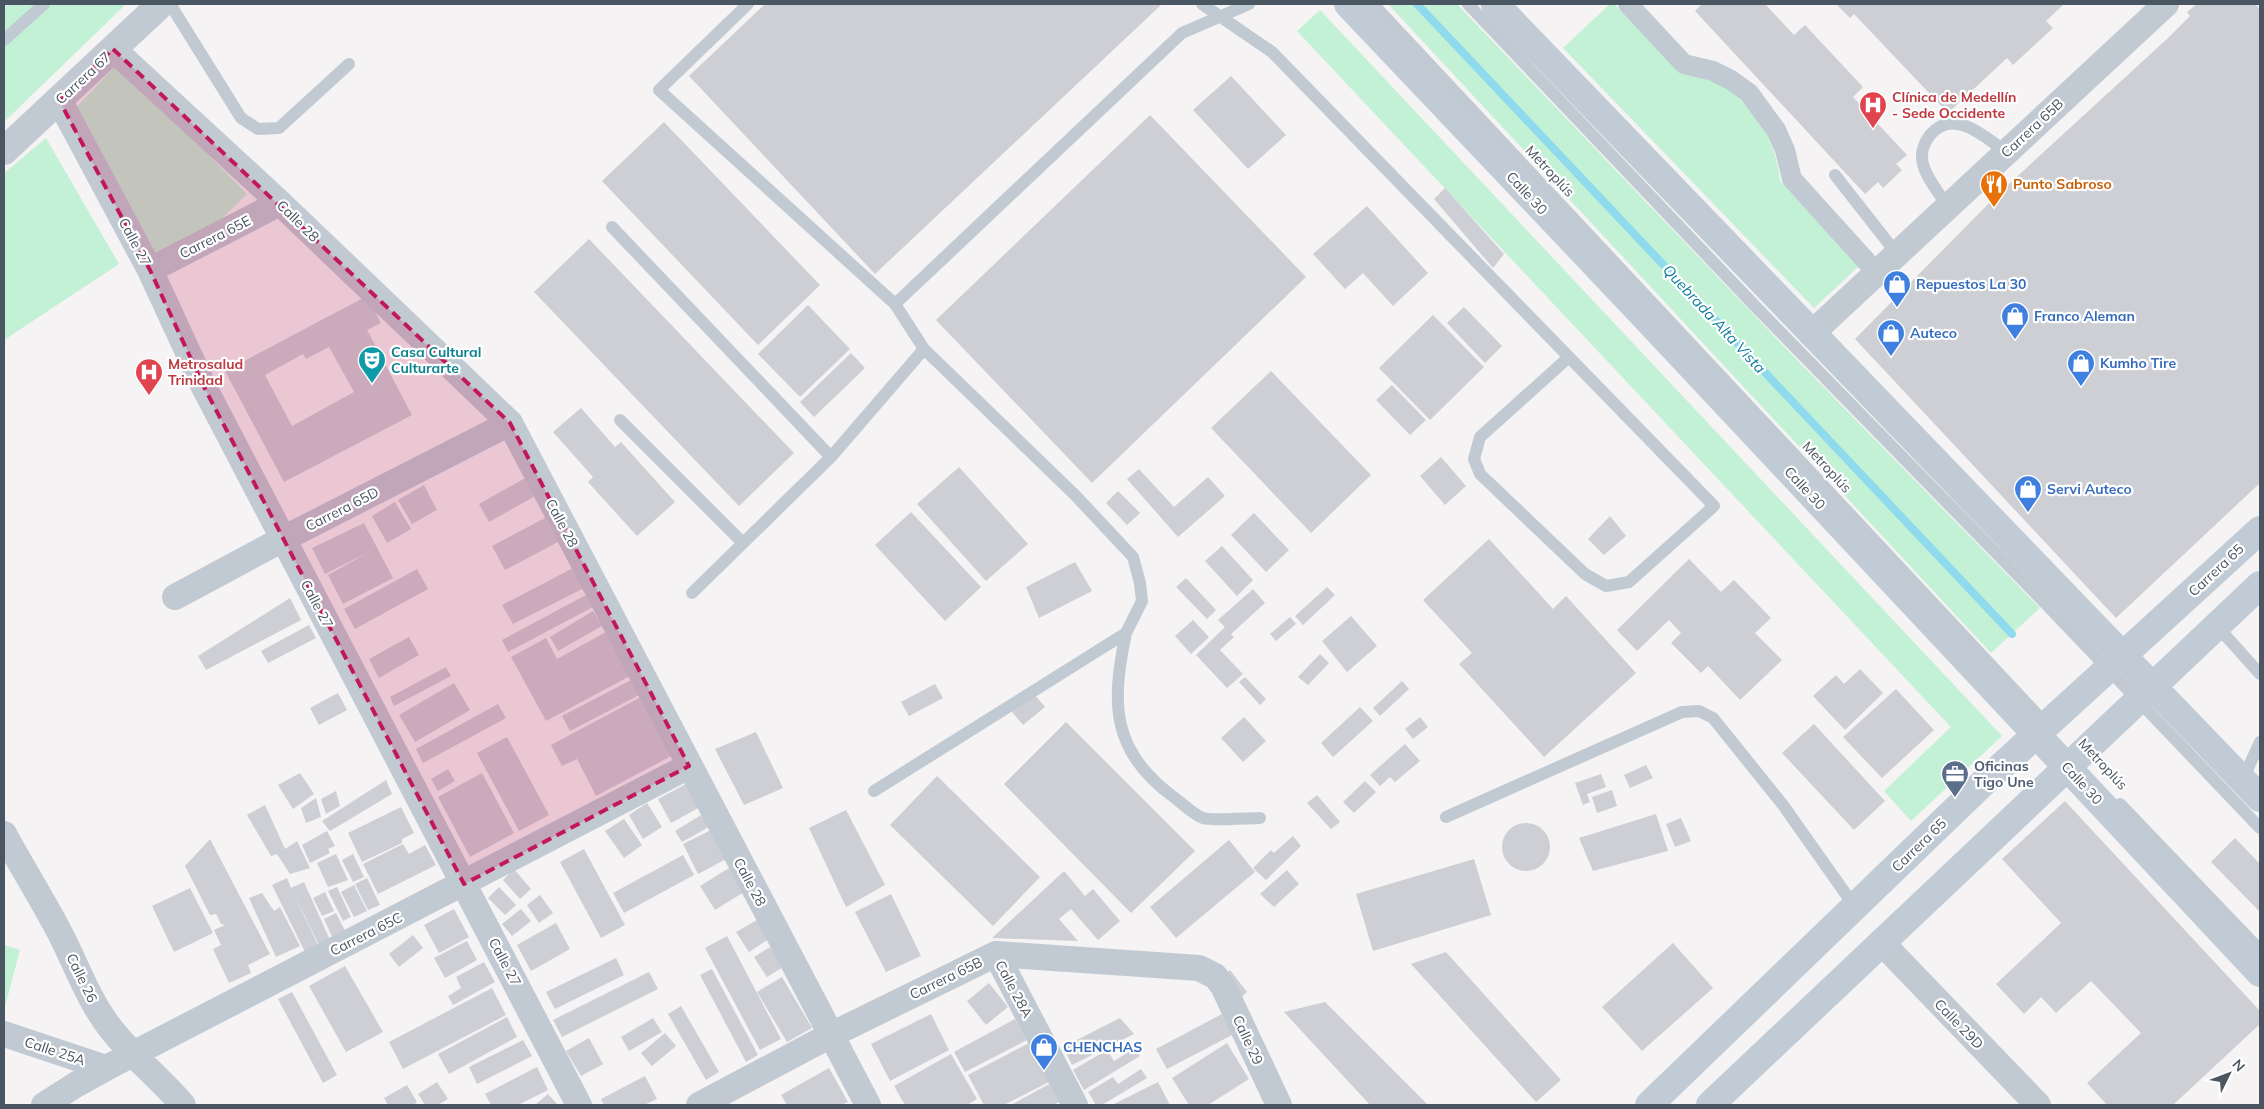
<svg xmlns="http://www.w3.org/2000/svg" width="2264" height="1109" font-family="Mulish,sans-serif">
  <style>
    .green { fill: #c3f1d5 }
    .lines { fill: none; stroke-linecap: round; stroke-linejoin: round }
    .stream { stroke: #90daee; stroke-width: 8 }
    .building { fill: #cdcfd5; fill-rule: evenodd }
    .service { stroke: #c1cad2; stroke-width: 12 }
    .pedestrian { stroke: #c1cad2; stroke-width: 20 }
    .minor { stroke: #c1cad2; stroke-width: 26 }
    .tertiary { stroke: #c1cad2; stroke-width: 28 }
    .secondary { stroke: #c1cbd6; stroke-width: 28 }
    .marked { fill: #c2185b; fill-opacity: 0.2; stroke: #c2185b; stroke-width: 4; stroke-dasharray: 10 6; stroke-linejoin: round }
    .labels { text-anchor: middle; stroke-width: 4.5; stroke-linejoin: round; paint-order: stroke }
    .street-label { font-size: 14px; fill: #4a5661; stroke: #fff }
    .health-label { font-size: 14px; font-weight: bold; fill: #be3a42; stroke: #fff; text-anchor: start }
    .food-label { font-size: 14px; font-weight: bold; fill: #c56008; stroke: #fff; text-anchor: start }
    .shop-label { font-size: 14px; font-weight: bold; fill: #366cbe; stroke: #fff; text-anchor: start }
    .culture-label { font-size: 14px; font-weight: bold; fill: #0d838f; stroke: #fff; text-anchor: start }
    .service-label { font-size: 14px; font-weight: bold; fill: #4e5e75; stroke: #fff; text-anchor: start }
    .water-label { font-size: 15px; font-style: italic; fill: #0c7c9b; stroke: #fff }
  </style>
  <rect width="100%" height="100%" fill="#f5f3f3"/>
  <path class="green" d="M4,4H37L4,34Z
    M50,4H126L4,122V45Z
    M1388,4H1457L1798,361L2040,608L1991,653Z
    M1610,4H1614C1629,19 1644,35 1659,50C1665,56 1671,65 1678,70C1686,75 1704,77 1714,82C1753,99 1776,139 1780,181L1859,266L1814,308L1563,48Z
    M1320,10L2002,736L1911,821L1884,791L1951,727L1297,31Z
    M118,63L247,194L206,234L152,261L73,111Z
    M46,138L119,264L4,340V173Z
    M4,945L20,950L4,1010Z"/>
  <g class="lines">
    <path class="stream" d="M1417,4L2012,634"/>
  </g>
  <path class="building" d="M765,4H1160L1161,5L875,274L689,76Z
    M1702,4H1765L1794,35L1805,25L1863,87L1853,97L1907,155L1896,164L1902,170L1883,188L1878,182L1865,194L1695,11Z
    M1836,4H2064L2046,21L2053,28L2013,65L2007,58L1948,113L1854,14L1850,18Z
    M2197,4H2255L2260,9V483L2116,618L1855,339L1997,195L2168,38L2190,16L2187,12Z
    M1231,76L1286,135L1248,169L1193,110Z
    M1150,115L1306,277L1092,483L936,320Z
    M664,122L820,285L758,345L602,181Z
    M1445,188L1504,254L1493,268L1434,199Z
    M1367,206L1428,273L1393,306L1363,273L1345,289L1313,254Z
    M589,239L794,453L739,506L534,292Z
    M367,296L381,323L367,330L412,415L284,482L225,371ZM329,347L354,392L292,426L265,375L303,354L306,359Z
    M808,305L850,349L800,397L758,354Z
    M1464,307L1502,346L1485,363L1447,323Z
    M1433,315L1484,367L1430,420L1379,368Z
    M851,353L865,368L814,417L800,402Z
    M1271,371L1371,475L1311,533L1211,428Z
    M1392,385L1426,420L1410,435L1376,400Z
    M581,408L615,447L621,442L675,502L637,536L588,482L593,477L553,432Z
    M1441,457L1466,486L1445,505L1420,476Z
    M959,467L1028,544L986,581L917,504Z
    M1139,469L1174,507L1208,477L1225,496L1178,537L1127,479Z
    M527,477L537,495L489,522L479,504Z
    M424,485L437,510L412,524L398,500Z
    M1118,491L1140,513L1127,525L1106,503Z
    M395,502L411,529L387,543L372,516Z
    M911,512L981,587L945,621L875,545Z
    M1254,513L1289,550L1266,572L1231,535Z
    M1610,516L1626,536L1604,555L1588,539Z
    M545,518L558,542L505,570L492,546Z
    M364,523L393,578L343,604L328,575L367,553L325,574L312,548Z
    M1489,539L1553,609L1566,596L1636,673L1544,757L1459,664L1472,653L1423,600Z
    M1222,546L1253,580L1237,596L1205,561Z
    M1689,559L1721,592L1734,580L1771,618L1755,633L1782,660L1740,700L1708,666L1701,673L1671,643L1681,633L1669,620L1637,651L1617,630Z
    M1075,562L1092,591L1039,618L1026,587Z
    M575,567L586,587L513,624L502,605Z
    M417,569L428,589L355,629L344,609Z
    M1186,578L1216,610L1207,619L1176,587Z
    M1327,587L1335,595L1303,625L1295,616Z
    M1253,589L1265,603L1231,634L1234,637L1220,650L1243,674L1227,688L1196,655L1225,627L1218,620Z
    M586,595L593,607L508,652L502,640Z
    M290,598L301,620L206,670L198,656Z
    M593,611L602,626L558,651L550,637Z
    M1351,616L1377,646L1347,672L1322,641Z
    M1290,617L1296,624L1276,641L1270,634Z
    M1193,620L1209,637L1191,654L1175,636Z
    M309,625L316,638L268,663L261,651Z
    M606,632L630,676L546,721L511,657L546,638L557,659Z
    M409,637L419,655L379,678L369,659Z
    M1320,654L1329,663L1308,685L1298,677Z
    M446,667L451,676L394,706L390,697Z
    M1860,669L1883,693L1845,730L1813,696L1836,675L1844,684Z
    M1245,677L1266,699L1260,705L1239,682Z
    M633,679L641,694L570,731L562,716Z
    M1402,681L1409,689L1380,716L1373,708Z
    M454,683L470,710L415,742L399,715Z
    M935,684L943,698L909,716L901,702Z
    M1896,689L1934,730L1882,778L1843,737Z
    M338,693L347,710L319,725L310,708Z
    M1034,694L1045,707L1023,725L1012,712Z
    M643,696L675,754L596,796L577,759L562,766L551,745Z
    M498,704L506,718L423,763L416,749Z
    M1360,707L1373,721L1333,757L1321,743Z
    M1244,717L1266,741L1243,762L1221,738Z
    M1420,717L1428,727L1413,739L1405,729Z
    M1066,722L1195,851L1131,913L1004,784Z
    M1814,724L1885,801L1854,830L1782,753Z
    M756,732L783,788L744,805L715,749Z
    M507,737L549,815L519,831L477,753Z
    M1405,744L1420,761L1395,782L1390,777L1380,786L1370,775Z
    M1646,765L1653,778L1630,788L1624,775Z
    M448,769L455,781L438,791L431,779Z
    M300,773L314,794L293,809L278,785Z
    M482,773L514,833L470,857L438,797Z
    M1601,774L1606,787L1587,794L1590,802L1583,805L1575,783Z
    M937,776L1040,877L993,926L890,825Z
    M386,780L392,794L330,831L322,821Z
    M1365,781L1376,792L1354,813L1343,802Z
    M688,783L700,807L671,823L658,799Z
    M1612,790L1617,806L1597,813L1592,797Z
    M336,791L340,806L326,814L321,799Z
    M1317,795L1340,822L1331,829L1307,803Z
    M316,798L321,817L306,823L301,808Z
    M2065,801L2260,1011V1024L2173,1105H2107L2087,1083L2141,1033L2091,981L2056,1013L2041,997L2024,1014L1996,984L2061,923L2002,859Z
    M647,803L662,827L643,839L629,815Z
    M265,805L285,849L297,841L310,868L290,874L277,854L271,856L247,815Z
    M401,807L414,833L402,839V843L362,862L348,833Z
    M846,810L885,885L846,907L809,828Z
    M1656,814L1668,851L1593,871L1579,838Z
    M701,815L709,827L682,842L675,831Z
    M1681,818L1691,841L1675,847L1666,824Z
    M624,819L642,845L624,858L605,831Z
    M1502 847a24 24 0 1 1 48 0a24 24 0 1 1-48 0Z
    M711,830L726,859L698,874L683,844Z
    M327,831L335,846L328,849L330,853L310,863L302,845Z
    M1293,836L1301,846L1266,880L1253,868L1271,850L1274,853Z
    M2235,838L2260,864V912L2211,862Z
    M210,839L270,954L248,965L251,973L229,983L213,949L221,945L214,930L225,925L221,924L216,914L210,915L185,866Z
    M1229,840L1255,872L1176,938L1150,907Z
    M403,844L409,854L425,845L436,865L378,894L363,864Z
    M584,849L625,925L601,938L560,862Z
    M336,854L348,880L328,887L317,863Z
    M353,854L364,877L353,882L342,860Z
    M683,855L694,875L624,913L613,893Z
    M1474,859L1491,915L1373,951L1356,894Z
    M729,868L744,892L715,910L700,886Z
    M514,869L531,889L520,899L503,880Z
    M1287,870L1299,884L1274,907L1260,894Z
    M1064,871L1085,896L1093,889L1120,921L1098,940L1071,909L1059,919L1078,941L992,938Z
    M287,878L291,888L304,882L330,940L319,945L292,890L318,945L305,952L272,885Z
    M367,878L380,905L368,910L355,884Z
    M354,885L367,911L354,917L341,892Z
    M337,887L351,917L343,921L328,891Z
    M499,887L516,905L505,915L488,898Z
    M190,888L213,933L174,952L152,906Z
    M325,892L334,911L322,916L313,898Z
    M262,893L274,911L280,907L300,946L276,957L249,898Z
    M891,894L921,956L886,972L855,912Z
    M540,895L553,913L539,923L527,905Z
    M454,909L469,937L439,953L424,925Z
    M521,909L531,921L512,936L502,924Z
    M336,913L346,933L333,939L324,919Z
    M757,920L769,939L749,952L736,932Z
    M556,923L570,949L531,971L517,945Z
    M413,935L423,948L399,967L389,954Z
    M727,936L781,1039L760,1050L705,948Z
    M467,941L477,960L445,978L434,958Z
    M1673,943L1713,988L1642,1051L1602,1007Z
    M770,947L783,967L767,977L754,957Z
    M1446,952L1561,1080L1536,1102L1411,964Z
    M616,958L624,975L555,1009L546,992Z
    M484,962L495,982L453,1005L448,996L461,988L456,977Z
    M345,966L383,1032L346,1052L309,986Z
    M712,969L758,1055L746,1062L700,975Z
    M1230,970L1247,992L1239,999L1221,978Z
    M649,972L658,989L562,1037L553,1020Z
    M782,977L812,1028L787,1042L757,992Z
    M989,983L1008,1007L986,1025L967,1001Z
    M492,988L506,1015L403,1069L389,1042Z
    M292,992L337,1075L323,1083L278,999Z
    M1325,1002L1428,1105H1370L1284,1012Z
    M681,1006L719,1072L706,1080L668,1014Z
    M1224,1013L1234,1034L1167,1069L1156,1049Z
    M931,1014L949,1050L890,1081L871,1044Z
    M507,1017L517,1037L449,1074L438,1054Z
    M653,1018L662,1032L629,1051L621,1037Z
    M1120,1018L1134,1034L1072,1065L1063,1047Z
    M1015,1019L1027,1040L965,1072L954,1052Z
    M665,1033L676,1046L652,1066L641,1053Z
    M589,1038L603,1064L581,1076L566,1051Z
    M523,1040L532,1056L477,1084L469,1067Z
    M1029,1043L1049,1082L1004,1105H984L968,1075Z
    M1227,1043L1249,1079L1208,1105H1189L1172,1078Z
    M1135,1048L1140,1056L1084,1090L1073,1070L1107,1050L1114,1061Z
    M951,1054L977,1099L967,1105H905L894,1086Z
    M537,1067L548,1090L518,1105H491L485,1094Z
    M829,1068L848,1102L841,1105H787L781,1095Z
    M1141,1069L1147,1078L1102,1105H1096L1088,1092L1113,1077L1118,1084Z
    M645,1076L657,1099L644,1105H604L601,1099Z
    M437,1082L448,1099L438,1105H425L418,1094Z
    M1158,1082L1170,1105H1112Z
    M1051,1083L1061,1101L1053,1105H1011Z
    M407,1085L417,1102L413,1105H388L384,1098Z
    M548,1094L557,1104L538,1105L536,1104Z"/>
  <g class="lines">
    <path class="service" d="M170,4L241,118L258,129L279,128L349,64
      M1202,4L1272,52L1714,506L1629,582L1606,586L1585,574L1480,474L1474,459L1480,437L1569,357
      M1373,4L2049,727
      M1468,4L1755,306L2044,602L2260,828
      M4,40L44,4
      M1835,175L1897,254
      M1948,207C1940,194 1926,178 1923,164C1920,153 1924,143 1930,135C1954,107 1985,137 2006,152
      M612,227L831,457
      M895,304L1182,33L1249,4
      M620,420L743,543
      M692,593L831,457L924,349L895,304L659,90L748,4
      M2216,625L2260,674
      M1126,633C1111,704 1111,752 1175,798C1183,804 1193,814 1203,818C1212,821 1248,818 1260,818
      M2243,779L2260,742
      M874,791L1126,633L1142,601L1140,583L1133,557L1076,496L924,349
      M2120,804L2260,950
      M1446,817L1682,712L1699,711L1713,718L1783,805L1855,907"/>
    <path class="pedestrian" d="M1628,4L1684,64L1713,71L1731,80L1749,93L1776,130L1785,150L1792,179L1877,273"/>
    <path class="minor" d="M113,49L280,203L510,423L868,1105
      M59,100L150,270L204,387L579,1105
      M150,270L280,203
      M1811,334L2166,4
      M175,597L283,539L510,423
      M4,834C23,869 44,902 62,937C77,967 88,998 108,1025C129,1054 159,1077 183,1105
      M1881,942L2038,1105
      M996,954L1075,1105
      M4,1034L106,1068
      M44,1105L77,1084L106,1068L689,766
      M699,1105L831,1035L996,954L1199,968L1215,976L1223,986L1279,1105"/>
    <path class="tertiary" d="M4,151L161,4"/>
    <path class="secondary" d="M1348,4L1645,317L2260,973
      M1495,4L2260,798
      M1649,1105L1983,783L2260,530
      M1710,1105L2260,585"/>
  </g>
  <path class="marked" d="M113,49L510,423L689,766L464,884L204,387L150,270L59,100Z"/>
  <defs>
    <g id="hospital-pin" transform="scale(1.4375)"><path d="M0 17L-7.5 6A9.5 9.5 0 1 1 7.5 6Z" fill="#e0444e" stroke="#fff"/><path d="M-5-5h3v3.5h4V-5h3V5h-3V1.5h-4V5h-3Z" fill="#fff"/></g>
    <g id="restaurant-pin" transform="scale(1.4375)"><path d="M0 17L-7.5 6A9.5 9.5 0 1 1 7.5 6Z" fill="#e8710a" stroke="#fff"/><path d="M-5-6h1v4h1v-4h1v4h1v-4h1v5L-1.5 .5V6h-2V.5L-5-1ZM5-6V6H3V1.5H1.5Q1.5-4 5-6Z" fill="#fff"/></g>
    <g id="shop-pin" transform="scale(1.4375)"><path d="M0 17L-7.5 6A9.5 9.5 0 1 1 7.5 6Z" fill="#3f7fe0" stroke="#fff"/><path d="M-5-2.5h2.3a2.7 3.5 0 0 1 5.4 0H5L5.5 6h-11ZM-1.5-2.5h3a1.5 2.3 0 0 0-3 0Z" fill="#fff"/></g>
    <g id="theatre-pin" transform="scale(1.4375)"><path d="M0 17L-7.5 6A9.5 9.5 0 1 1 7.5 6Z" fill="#0f9aa8" stroke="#fff"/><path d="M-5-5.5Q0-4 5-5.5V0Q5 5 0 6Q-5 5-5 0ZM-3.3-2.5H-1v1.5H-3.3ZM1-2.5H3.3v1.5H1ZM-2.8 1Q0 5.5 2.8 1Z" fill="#fff"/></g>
    <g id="office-pin" transform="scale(1.4375)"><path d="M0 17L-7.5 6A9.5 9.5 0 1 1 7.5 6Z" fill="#5c6f8a" stroke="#fff"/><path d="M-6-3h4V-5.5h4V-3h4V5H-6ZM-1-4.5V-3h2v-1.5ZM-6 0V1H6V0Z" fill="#fff"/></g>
  </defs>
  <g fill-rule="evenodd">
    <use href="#hospital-pin" x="1873" y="105"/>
    <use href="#restaurant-pin" x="1994" y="184"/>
    <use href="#shop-pin" x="1897" y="284"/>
    <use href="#shop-pin" x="2015" y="316"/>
    <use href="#shop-pin" x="1891" y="333"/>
    <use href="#theatre-pin" x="372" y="360"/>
    <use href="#shop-pin" x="2081" y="363"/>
    <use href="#hospital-pin" x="149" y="372"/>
    <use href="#shop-pin" x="2028" y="489"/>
    <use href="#office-pin" x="1955" y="774"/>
    <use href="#shop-pin" x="1044" y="1047"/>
  </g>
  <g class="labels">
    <g class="street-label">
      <text transform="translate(83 78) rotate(-43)" y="5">Carrera 67</text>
      <text transform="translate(2032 128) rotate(-43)" y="5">Carrera 65B</text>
      <text transform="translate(1550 171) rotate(47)" y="5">Metroplús</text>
      <text transform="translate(1527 193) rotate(47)" y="5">Calle 30</text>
      <text transform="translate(298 221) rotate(44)" y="5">Calle 28</text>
      <text transform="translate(215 237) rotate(-27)" y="5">Carrera 65E</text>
      <text transform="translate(135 242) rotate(62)" y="5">Calle 27</text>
      <text transform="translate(1827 467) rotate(47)" y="5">Metroplús</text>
      <text transform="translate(1805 488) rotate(47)" y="5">Calle 30</text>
      <text transform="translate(342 509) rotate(-27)" y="5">Carrera 65D</text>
      <text transform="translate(562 523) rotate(62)" y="5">Calle 28</text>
      <text transform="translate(2216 570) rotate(-43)" y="5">Carrera 65</text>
      <text transform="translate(317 604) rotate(62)" y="5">Calle 27</text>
      <text transform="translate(2103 764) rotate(47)" y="5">Metroplús</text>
      <text transform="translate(2082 783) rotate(47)" y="5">Calle 30</text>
      <text transform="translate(1919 845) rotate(-44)" y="5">Carrera 65</text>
      <text transform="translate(750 882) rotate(62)" y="5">Calle 28</text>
      <text transform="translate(366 934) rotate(-27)" y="5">Carrera 65C</text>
      <text transform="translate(505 962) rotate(62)" y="5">Calle 27</text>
      <text transform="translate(82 978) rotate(64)" y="5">Calle 26</text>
      <text transform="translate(946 978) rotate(-26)" y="5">Carrera 65B</text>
      <text transform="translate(1014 989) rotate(62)" y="5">Calle 28A</text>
      <text transform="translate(1959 1024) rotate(46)" y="5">Calle 29D</text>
      <text transform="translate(1248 1040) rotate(65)" y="5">Calle 29</text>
      <text transform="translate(55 1051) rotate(18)" y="5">Calle 25A</text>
    </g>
    <g class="health-label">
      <text x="1892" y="102">Clínica de Medellín<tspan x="1892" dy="16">- Sede Occidente</tspan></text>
      <text x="168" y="369">Metrosalud<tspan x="168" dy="16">Trinidad</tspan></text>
    </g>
    <g class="food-label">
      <text x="2013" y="189">Punto Sabroso</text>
    </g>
    <g class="shop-label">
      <text x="1916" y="289">Repuestos La 30</text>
      <text x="2034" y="321">Franco Aleman</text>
      <text x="1910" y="338">Auteco</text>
      <text x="2100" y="368">Kumho Tire</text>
      <text x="2047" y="494">Servi Auteco</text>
      <text x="1063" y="1052">CHENCHAS</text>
    </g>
    <g class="culture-label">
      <text x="391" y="357">Casa Cultural<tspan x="391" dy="16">Culturarte</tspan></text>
    </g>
    <g class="service-label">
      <text x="1974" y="771">Oficinas<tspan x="1974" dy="16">Tigo Une</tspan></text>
    </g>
    <g class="water-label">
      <text transform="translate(1714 319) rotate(47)" y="5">Quebrada Alta Vista</text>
    </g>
  </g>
  <rect width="2264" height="1109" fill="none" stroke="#4a5661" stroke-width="10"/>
  <g transform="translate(2229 1074) rotate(48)" stroke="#ffffff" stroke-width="4" paint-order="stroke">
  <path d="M0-4L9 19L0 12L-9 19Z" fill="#4a5661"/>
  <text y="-8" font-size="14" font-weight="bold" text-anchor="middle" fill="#4a5661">N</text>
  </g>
</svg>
